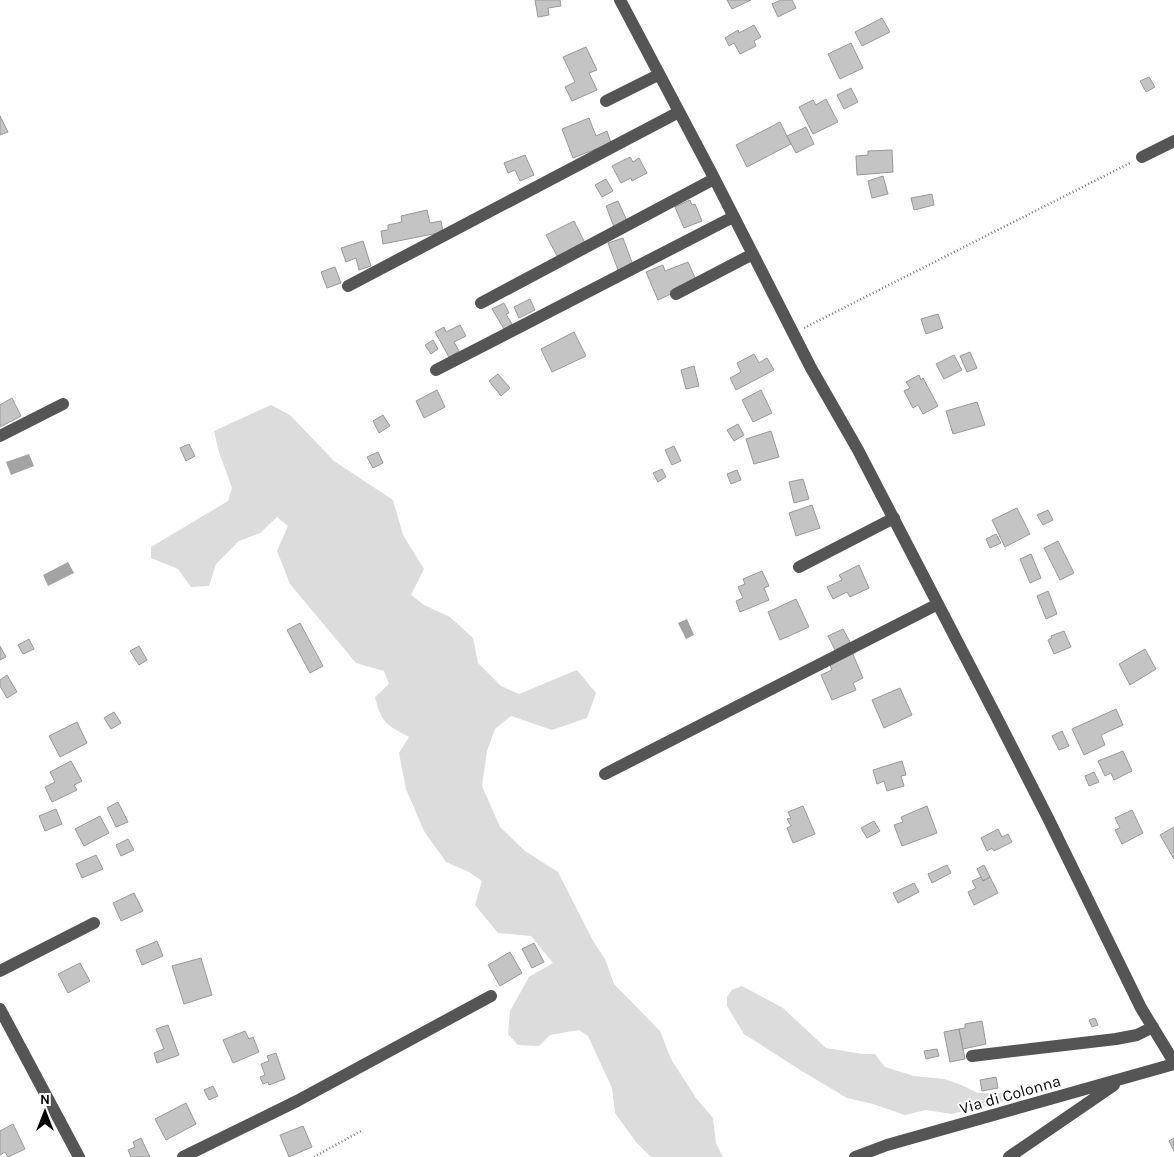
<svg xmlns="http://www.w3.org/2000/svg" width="1174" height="1157" font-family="Karla,sans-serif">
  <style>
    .green { fill: #dcdcdc }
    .water { fill: #a3a3a3 }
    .building { fill: #c4c4c4; stroke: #999 }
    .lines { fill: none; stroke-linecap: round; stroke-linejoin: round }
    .path { stroke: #777; stroke-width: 2.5; stroke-dasharray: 1 2.5; stroke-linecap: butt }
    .minor { stroke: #555; stroke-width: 12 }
    .labels { text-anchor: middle; stroke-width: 4; stroke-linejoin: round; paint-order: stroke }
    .street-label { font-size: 16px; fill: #000; stroke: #fff }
  </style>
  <rect width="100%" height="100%" fill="#fff"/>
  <path class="green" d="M271,405L290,415L334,461L393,500L403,535L424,569L411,595L424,605L450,617L473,638L478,663L501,686L519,694L577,670L596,693L587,718L552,730L511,716L495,729L487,751L482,786L500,827L525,851L558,872L593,941L605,959L614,984L660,1031L671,1059L696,1098L713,1118L716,1143L723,1157H651L636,1142L615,1113L612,1088L588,1036L579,1030L550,1035L539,1046L518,1045L508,1034L510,1011L529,977L553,963L531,936L498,933L475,905L482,881L469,872L446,862L424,831L406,789L399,753L409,737C387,725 381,723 375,697L389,684L384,671L356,663L290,584L277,551L288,526L277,517L260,533L239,541L216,564L209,586L191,587L178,569L151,558V547L228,501L232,488L219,452L214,431Z
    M742,986L783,1008L826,1048L863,1054H875L885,1067L914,1076L944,1079L959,1084L978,1093H1006V1101L952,1114L926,1110L905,1115L873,1104L847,1098L800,1070L744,1034L727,1006V997L732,990Z"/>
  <path class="water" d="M29,454L34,466L11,475L6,462Z
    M68,562L74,573L48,586L43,575Z
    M687,619L694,635L686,639L678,623Z"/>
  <path class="building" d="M535,0H560L561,6L548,8L549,15L538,17Z
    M727,0H751L732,9Z
    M781,0H792L796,8L778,17L772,4Z
    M882,18L890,32L862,46L855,32Z
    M754,25L761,37L754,41L756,46L740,54L734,43L729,46L725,38L738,30L739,33Z
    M851,43L863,68L840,79L828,54Z
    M586,47L597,70L589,73L597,90L572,101L565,87L575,82L563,57Z
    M1149,77L1155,87L1146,92L1140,81Z
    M851,88L858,102L844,109L837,95Z
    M826,99L838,122L813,134L799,107L813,100L816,105Z
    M0,116L8,132L0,135Z
    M589,118L596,136L607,131L611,143L573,158L562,129Z
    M780,122L791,144L747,167L736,145Z
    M806,127L814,144L796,153L787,136Z
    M892,150L893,172L857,175L856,156L868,155V151Z
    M525,155L534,175L520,181L515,170L508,173L504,163Z
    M630,157L633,162L639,158L647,173L632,181L631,178L621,183L612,166Z
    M883,176L888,194L872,198L868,181Z
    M606,179L613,191L602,197L595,185Z
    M932,194L934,205L914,210L911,198Z
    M690,200L692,205L695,204L702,221L684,228L675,207Z
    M618,201L627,221L614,227L606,206Z
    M427,210L430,223L441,221L443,232L383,244L381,231L388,230V225L402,222L401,216Z
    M574,221L585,243L557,256L546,235Z
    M623,238L633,265L618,270L608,243Z
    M363,241L371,266L359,270L356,258L346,262L341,248Z
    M688,262L696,280L670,291L671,294L658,300L646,272L663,265L665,271Z
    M335,267L341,283L327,288L321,272Z
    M530,299L535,310L519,318L514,307Z
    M504,303L509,313L506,314L512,324L504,329L492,309Z
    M938,314L943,328L926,334L921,319Z
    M460,325L466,336L454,342L459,351L449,357L435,332L444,327L446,332Z
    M574,332L586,356L552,372L541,349Z
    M433,340L438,349L431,354L425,345Z
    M970,352L977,368L967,372L960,356Z
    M754,354L759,363L767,358L774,370L736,390L730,378L741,372L737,363Z
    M954,355L962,370L944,379L936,364Z
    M694,366L699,386L686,389L681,370Z
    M498,374L510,388L501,396L489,381Z
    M919,375L921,380L923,378L938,406L923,414L918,405L913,408L904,391L910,388L906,382Z
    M437,390L445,407L424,418L416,401Z
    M761,390L772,413L753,422L742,400Z
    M12,398L21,416L0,427V405Z
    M977,402L985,425L953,434L946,411Z
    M383,415L390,426L379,433L373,421Z
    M738,424L744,435L734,441L727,430Z
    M771,431L779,457L754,464L746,439Z
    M189,444L195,456L186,461L180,448Z
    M674,446L681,461L672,465L665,450Z
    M378,452L383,463L373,468L367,457Z
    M662,469L666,477L658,482L653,473Z
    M737,470L741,480L731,484L727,474Z
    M803,479L809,499L794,503L789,482Z
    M812,505L820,528L796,536L789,513Z
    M1017,508L1030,534L1005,547L992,520Z
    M1048,510L1053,520L1043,525L1037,515Z
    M996,534L1001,543L990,548L986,539Z
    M1058,541L1074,573L1060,580L1044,548Z
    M1031,554L1041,578L1030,583L1020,559Z
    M859,565L869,588L850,597L847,592L833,599L827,587L842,580L839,575Z
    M762,571L769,586L764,588L769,600L740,612L736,601L743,598L738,587L745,584L743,579Z
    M1048,591L1057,614L1046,619L1037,596Z
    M796,599L809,627L780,640L768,612Z
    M300,623L323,666L310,673L287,630Z
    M843,629L850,642L835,650L828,636Z
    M1064,631L1071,647L1054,654L1048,640L1052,638L1051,636Z
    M29,639L34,649L23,654L18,645Z
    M0,646L6,657L0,660Z
    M139,646L147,660L139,665L130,651Z
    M1145,649L1156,669L1130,685L1119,664Z
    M852,652L863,678L853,683L856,690L832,700L821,675L832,670L829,663Z
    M7,675L17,692L7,698L0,686V680Z
    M900,688L912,715L884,728L872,700Z
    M1116,709L1123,725L1101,735L1105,745L1084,755L1072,729Z
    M114,712L121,723L111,729L104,718Z
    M77,722L87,743L60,757L49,736Z
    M1062,731L1069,746L1059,750L1052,736Z
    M1123,751L1132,771L1114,780L1111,773L1105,776L1098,761Z
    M71,761L82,781L74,785L77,790L52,802L45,787L55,782L50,772Z
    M902,761L906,775L901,776L904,786L887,791L884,781L877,784L873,770Z
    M1094,772L1099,782L1089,786L1085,776Z
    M118,802L128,822L116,827L107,808Z
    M803,806L815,834L793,843L787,828L791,826L787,819L791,818L788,812Z
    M927,806L937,833L902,846L894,825L903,822L901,817Z
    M56,809L62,824L45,831L39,816Z
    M1132,810L1143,833L1122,844L1115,830L1120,828L1115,818Z
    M100,816L109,833L84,846L75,829Z
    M874,821L880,831L867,838L861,828Z
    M1174,827V859L1160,835Z
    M998,829L1002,837L1008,834L1012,842L994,851L992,848L987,851L981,838Z
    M128,839L134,850L121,856L116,845Z
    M96,855L103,869L82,878L76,864Z
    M947,865L951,873L932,883L928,874Z
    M984,865L990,877L983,881L977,869Z
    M981,877L983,881L990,877L998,893L974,905L968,892L976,888L972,881Z
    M914,883L919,892L898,903L893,893Z
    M134,893L143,911L121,921L113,903Z
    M157,941L163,956L142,965L136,950Z
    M534,943L544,962L532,968L522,949Z
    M510,952L522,973L500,986L488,965Z
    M201,958L212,995L184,1004L172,966Z
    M80,963L90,981L68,993L58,974Z
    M1095,1018L1098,1025L1092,1027L1089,1020Z
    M982,1021L986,1044L963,1049L959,1029L965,1028V1024Z
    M168,1025L179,1055L157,1063L154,1053L164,1049L156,1029Z
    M959,1029L965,1059L950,1062L944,1032Z
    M245,1031L249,1039L253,1037L259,1052L233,1063L223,1040Z
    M937,1049L939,1056L926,1059L924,1051Z
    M276,1053L285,1079L269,1085L268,1082L263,1084L260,1077L265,1075L261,1064L269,1061L267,1056Z
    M996,1077L998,1088L982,1091L980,1080Z
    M213,1086L218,1096L209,1100L204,1090Z
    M186,1103L196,1124L166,1140L155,1119Z
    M13,1124L25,1149L8,1157L5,1152L0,1155V1131Z
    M303,1126L312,1147L289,1157L280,1135Z
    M141,1138L150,1157H131L128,1150L135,1147L133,1142Z
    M1174,1138V1151L1169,1141Z"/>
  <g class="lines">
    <path class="path" d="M804,328L1132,162
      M314,1157L361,1131"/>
    <path class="minor" d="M620,0L711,172L811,368L858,450L996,716L1047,816L1141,1008L1174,1062
      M606,101L658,75
      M1142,157L1174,141
      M348,286L679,112
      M676,294L753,254
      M481,303L714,179
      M436,370L733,217
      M0,436L63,404
      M799,567L894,518
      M605,774L938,604
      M0,971L94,923
      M0,1009L79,1157
      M972,1056L1116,1039L1137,1035L1153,1027
      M183,1157L297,1101L491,996
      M855,1157L887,1145L1174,1064
      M1009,1157L1114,1085"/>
  </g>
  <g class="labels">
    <g class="street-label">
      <text transform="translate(1010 1094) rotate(-16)" y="6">Via di Colonna</text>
    </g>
  </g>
  <g transform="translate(45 1112)" stroke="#ffffff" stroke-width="4" paint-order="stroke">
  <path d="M0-4L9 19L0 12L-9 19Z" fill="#000000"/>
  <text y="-8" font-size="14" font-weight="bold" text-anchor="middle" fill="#000000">N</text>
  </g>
</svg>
